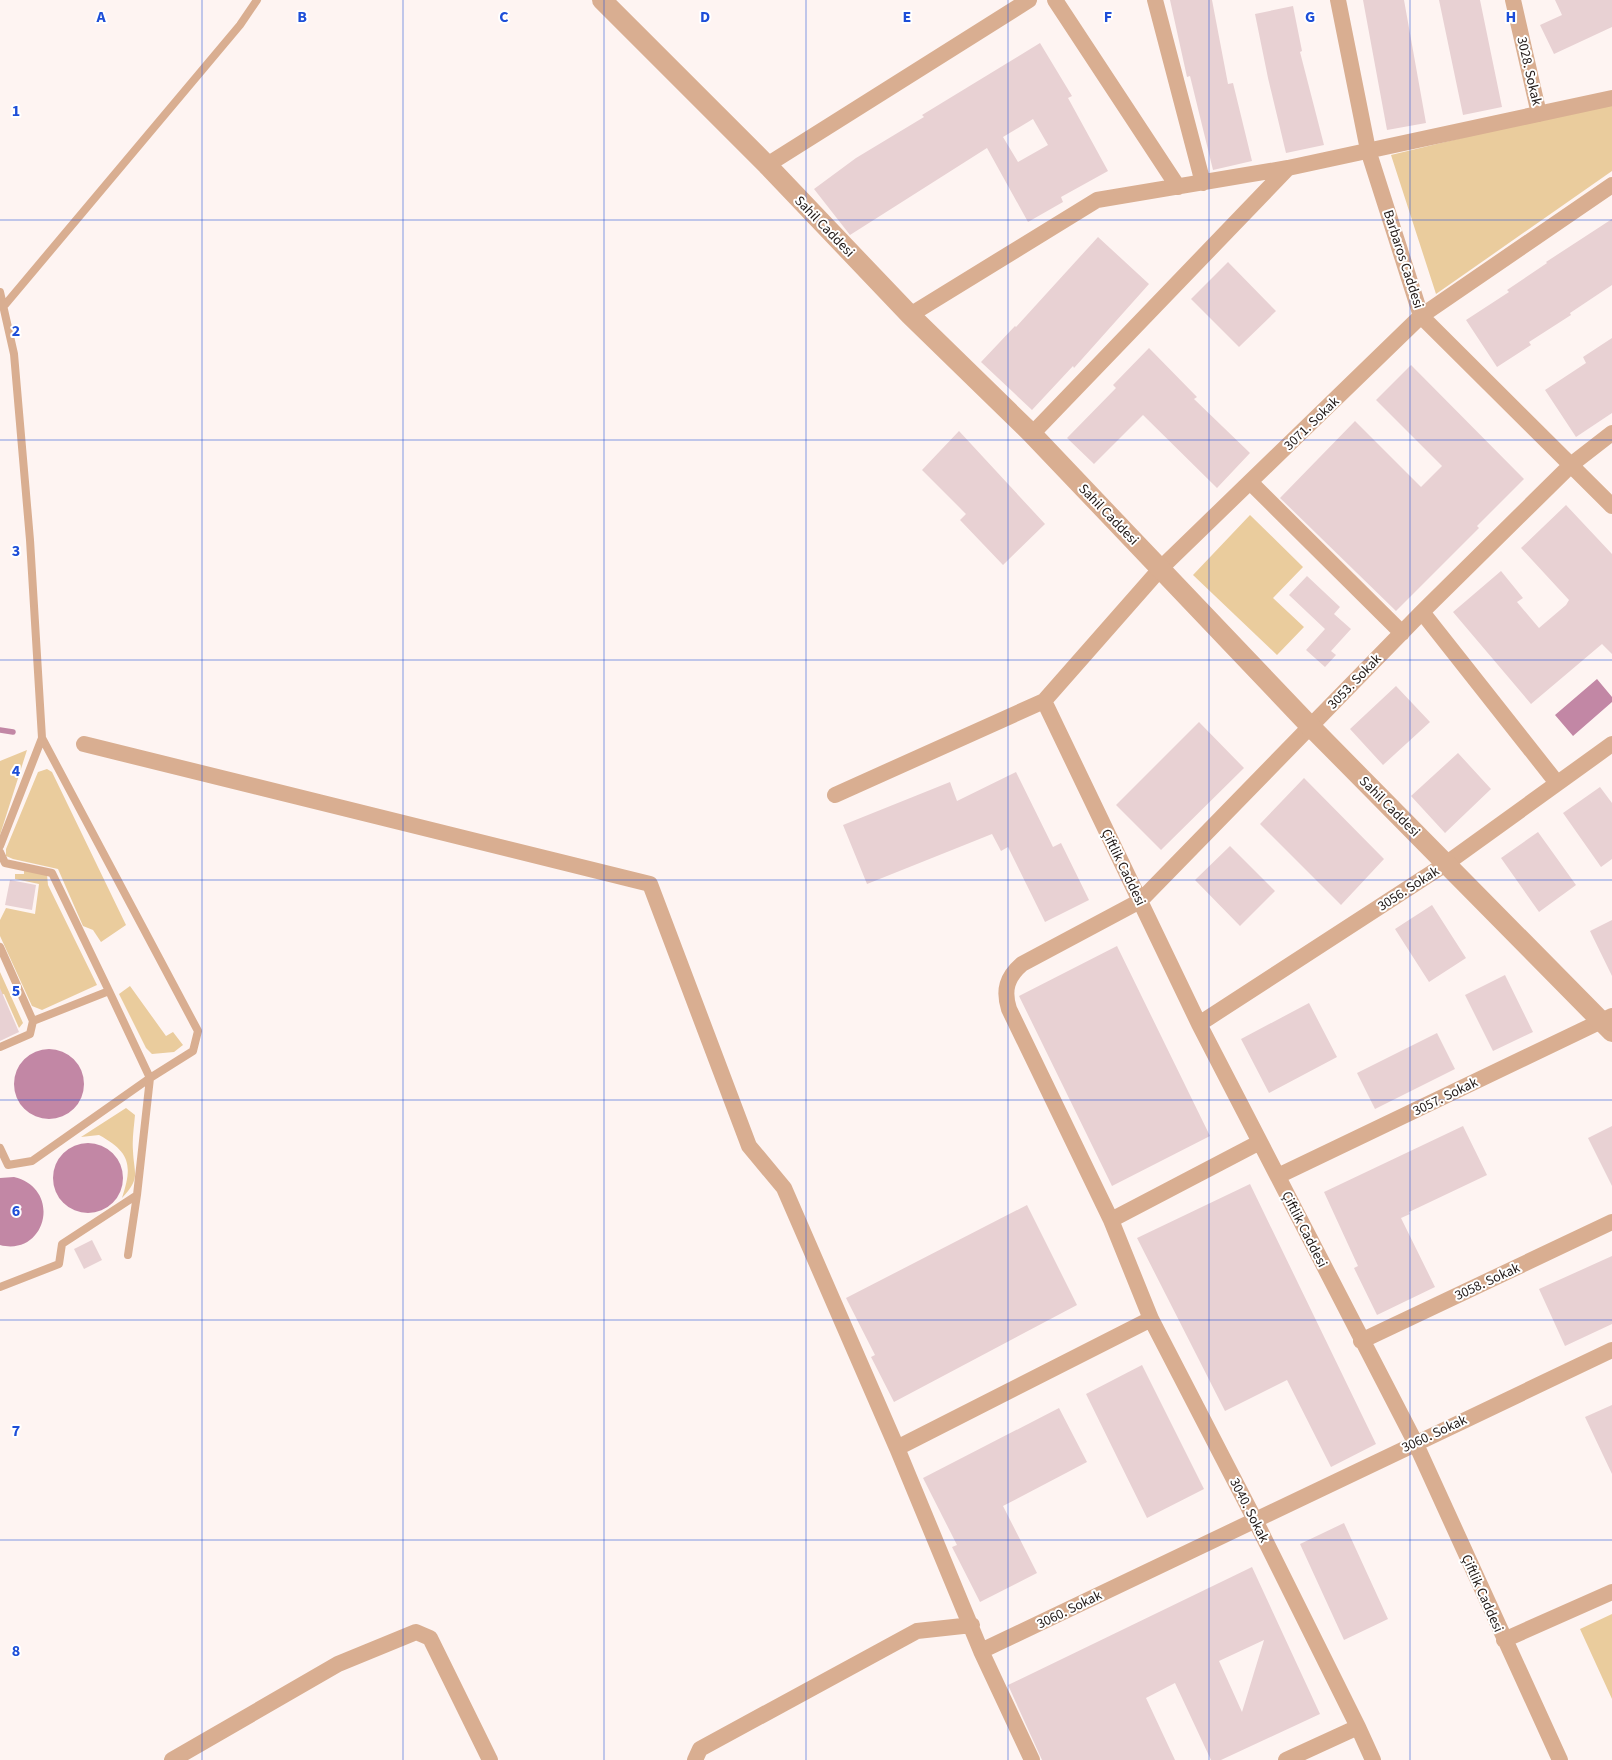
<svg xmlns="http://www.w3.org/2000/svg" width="1612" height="1760" font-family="'Source Sans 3',sans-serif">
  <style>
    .green { fill: #eacc9d }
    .water { fill: #c287a5 }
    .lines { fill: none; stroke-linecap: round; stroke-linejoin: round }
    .stream { stroke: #c287a5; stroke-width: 5.5 }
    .building { fill: #e8d1d3; fill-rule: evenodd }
    .service { stroke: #d9ae91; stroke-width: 8 }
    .minor { stroke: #d9ae91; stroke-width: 16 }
    .tertiary { stroke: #d9ae91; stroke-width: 20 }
    .grid { fill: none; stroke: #1d4ed8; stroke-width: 1; stroke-opacity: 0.55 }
    .labels { text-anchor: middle; stroke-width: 4; stroke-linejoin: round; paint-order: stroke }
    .street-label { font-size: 14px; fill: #211917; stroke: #fff }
    .grid-label { font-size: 16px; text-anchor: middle; font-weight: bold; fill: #1d4ed8; stroke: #fff; stroke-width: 4; stroke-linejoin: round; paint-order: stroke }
  </style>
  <rect width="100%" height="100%" fill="#fef4f2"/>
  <path class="green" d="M1612,102V171L1436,294L1391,155Z
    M1250,515L1303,567L1273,598L1304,627L1277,655L1193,575Z
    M27,750L0,835V761Z
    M47,769L52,772L126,925L101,942L93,930L83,926L58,869L13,859L6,856V849L38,772Z
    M24,870L47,875L48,885L97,985L42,1010L32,1006L0,936V920L6,908L35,914L39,884L15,879V874H24Z
    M0,972L23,1023L19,1028L4,994L0,995Z
    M130,986L166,1036L173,1032L183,1045L174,1052L152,1054L146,1048L119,994Z
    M126,1108L135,1115C134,1127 132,1139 133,1151C134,1174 141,1178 122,1198C133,1165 130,1152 99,1135L81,1137Z
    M1612,1614V1699L1580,1629Z"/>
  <path class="water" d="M1597,679L1612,697V702L1573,736L1555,715Z
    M14 1084a35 35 0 1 1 70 0a35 35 0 1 1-70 0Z
    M53 1178a35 35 0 1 1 70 0a35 35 0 1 1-70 0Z
    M14,1177C63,1189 46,1257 0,1245V1178Z"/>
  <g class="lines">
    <path class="stream" d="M0,730L13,732"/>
  </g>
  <path class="building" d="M1170,0H1212L1228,84L1233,83L1252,161L1213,170L1190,76L1187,77Z
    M1363,0H1404L1426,123L1387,130Z
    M1439,0H1480L1502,107L1463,115Z
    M1555,0H1612V27L1554,54L1540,25L1562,15Z
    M1293,6L1302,51L1300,52L1324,145L1286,153L1268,78L1255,14Z
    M1040,43L1072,96L1068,98L1108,171L1061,197L1063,202L1028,222L987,148L850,235L814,189L856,158L924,117L922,115ZM1033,119L1048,145L1018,162L1003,137Z
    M1612,219V285L1570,313L1571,315L1529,342L1531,345L1497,367L1466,320L1509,292L1507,290L1547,263L1546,262Z
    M1098,237L1149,284L1074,368L1073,366L1032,410L981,362L1015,326L1016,327Z
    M1228,262L1276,311L1239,347L1191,299Z
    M1612,338V413L1576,437L1545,390L1586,363L1583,357Z
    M1149,348L1197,397L1194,399L1250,453L1217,488L1143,415L1094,464L1067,438L1116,388L1113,385Z
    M1411,365L1524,479L1477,526L1479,528L1396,611L1280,498L1355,421L1421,487L1442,466L1376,400Z
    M959,431L1045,524L1003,565L960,520L966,514L922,470Z
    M1566,505L1612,554V654L1602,644L1531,704L1453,612L1501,571L1523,598L1517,602L1539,628L1566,605L1569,600L1521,548Z
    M1307,576L1340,607L1334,614L1351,629L1331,651L1336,655L1325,667L1306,650L1325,629L1289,595Z
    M1396,686L1430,722L1383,765L1350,729Z
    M1199,722L1244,768L1161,850L1116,805Z
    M1458,753L1491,789L1445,833L1411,796Z
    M1016,772L1053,847L1061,843L1089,900L1045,922L1008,847L1001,851L992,834L867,884L843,825L950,782L957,801Z
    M1304,778L1384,859L1341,905L1260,824Z
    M1600,787L1612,803V859L1601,867L1563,813Z
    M1538,832L1576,885L1539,912L1501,858Z
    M1230,846L1275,891L1240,926L1195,880Z
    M10,880L36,885L32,910L5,905Z
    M1432,905L1466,958L1429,982L1395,929Z
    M1612,920V976L1590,931Z
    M1117,946L1210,1136L1112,1186L1019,996Z
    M1505,975L1533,1032L1493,1051L1465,995Z
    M0,988L19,1032L0,1041Z
    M1309,1003L1337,1057L1269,1093L1241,1039Z
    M1437,1033L1455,1069L1375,1109L1357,1073Z
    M1463,1126L1487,1175L1409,1212L1410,1214L1401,1218L1435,1287L1377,1315L1354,1268L1358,1266L1324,1192Z
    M1612,1126V1186L1588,1138Z
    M1250,1184L1376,1444L1331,1467L1287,1380L1225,1411L1137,1238Z
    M1027,1205L1077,1305L894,1402L871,1357L875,1355L846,1298Z
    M92,1240L102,1260L84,1269L74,1249Z
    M1612,1256V1324L1565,1346L1539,1289Z
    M1142,1365L1204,1489L1147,1518L1086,1394Z
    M1612,1405V1474L1585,1417Z
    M1059,1408L1087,1462L1003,1506L1037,1573L980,1602L952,1547L957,1545L923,1478Z
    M1344,1523L1388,1619L1344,1640L1300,1544Z
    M1252,1567L1320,1714L1221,1760H1211L1175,1683L1146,1698L1175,1760H1042L1008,1685ZM1264,1640L1242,1712L1219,1661Z"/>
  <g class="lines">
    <path class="service" d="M0,292L14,354L30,540L42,738L0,846
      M4,306L240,25L257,0
      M0,852L5,863L52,873L109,991L33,1021L0,947
      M0,1047L30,1034L33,1021
      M0,1148L8,1165L32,1161L150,1078L109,991
      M128,1255L137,1195
      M0,1287L59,1264L62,1244L137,1195L150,1078L193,1051L198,1031L42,738"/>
    <path class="minor" d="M1055,0L1178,187
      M1155,0L1203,183
      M1338,0L1368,150L1421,316L1612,506
      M1513,0L1539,114
      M767,165L1029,0
      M910,315L1097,200L1288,168L1612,98
      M1032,434L1288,168
      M1250,482L1402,633
      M1422,612L1557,783
      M1044,701L1199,1024L1415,1442L1560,1760
      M84,744L650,884L749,1146L784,1188L897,1448
      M835,795L1044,701L1161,568L1421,316L1612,185
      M1199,1024L1447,863L1612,744
      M1278,1176L1612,1016
      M1111,1220L1260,1142
      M1151,1319L897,1448L981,1651L1612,1350
      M1361,1341L1612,1222
      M1504,1640L1612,1592
      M981,1651L1032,1760
      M1358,1727L1373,1760
      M172,1760L338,1664L416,1632L430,1638L490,1760
      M695,1760L700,1749L917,1631L972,1625
      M1286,1760L1358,1727L1255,1520L1151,1319L1111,1220L1009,1009C1003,990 1007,977 1022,964L1140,901L1422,612L1572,464L1612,433"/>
    <path class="tertiary" d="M602,0L767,165L910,315L1032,434L1310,726L1612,1032"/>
  </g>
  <path class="grid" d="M202,0V1760M403,0V1760M604,0V1760M806,0V1760M1008,0V1760M1209,0V1760M1410,0V1760M0,220H1612M0,440H1612M0,660H1612M0,880H1612M0,1100H1612M0,1320H1612M0,1540H1612"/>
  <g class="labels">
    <g class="street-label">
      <text transform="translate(1530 71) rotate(77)" y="5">3028. Sokak</text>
      <text transform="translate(825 226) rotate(46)" y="5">Sahil Caddesi</text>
      <text transform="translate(1404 259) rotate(72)" y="5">Barbaros Caddesi</text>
      <text transform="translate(1311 423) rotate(-44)" y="5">3071. Sokak</text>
      <text transform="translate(1109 514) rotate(46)" y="5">Sahil Caddesi</text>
      <text transform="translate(1354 681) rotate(-46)" y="5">3053. Sokak</text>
      <text transform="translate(1390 806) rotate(45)" y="5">Sahil Caddesi</text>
      <text transform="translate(1124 867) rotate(64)" y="5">Çiftlik Caddesi</text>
      <text transform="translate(1408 888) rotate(-33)" y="5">3056. Sokak</text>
      <text transform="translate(1445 1096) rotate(-26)" y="5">3057. Sokak</text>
      <text transform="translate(1305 1229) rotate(63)" y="5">Çiftlik Caddesi</text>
      <text transform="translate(1487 1281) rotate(-25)" y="5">3058. Sokak</text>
      <text transform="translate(1434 1433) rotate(-25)" y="5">3060. Sokak</text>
      <text transform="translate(1250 1510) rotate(63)" y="5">3040. Sokak</text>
      <text transform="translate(1483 1593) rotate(66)" y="5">Çiftlik Caddesi</text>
      <text transform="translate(1069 1609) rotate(-26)" y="5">3060. Sokak</text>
    </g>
  </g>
  <g class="grid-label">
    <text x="101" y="22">A</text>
    <text x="302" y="22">B</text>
    <text x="504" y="22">C</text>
    <text x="705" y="22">D</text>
    <text x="907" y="22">E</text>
    <text x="1108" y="22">F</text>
    <text x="1310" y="22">G</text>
    <text x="1511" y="22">H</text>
    <text x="16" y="116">1</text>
    <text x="16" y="336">2</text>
    <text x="16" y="556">3</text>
    <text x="16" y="776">4</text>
    <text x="16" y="996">5</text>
    <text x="16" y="1216">6</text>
    <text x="16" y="1436">7</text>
    <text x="16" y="1656">8</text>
  </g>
</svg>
